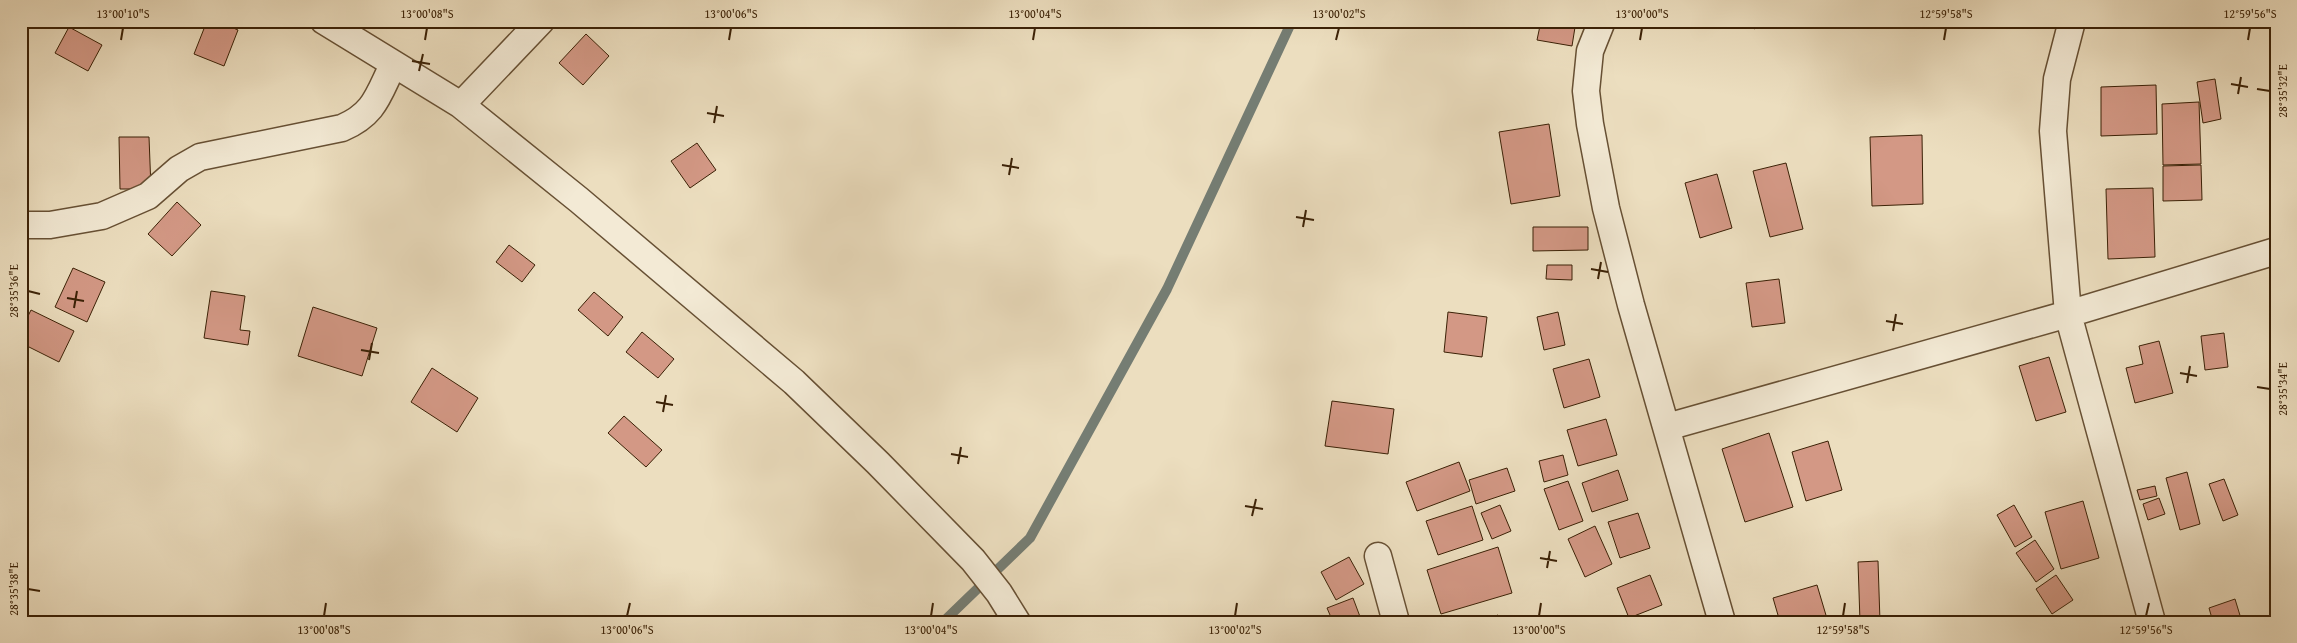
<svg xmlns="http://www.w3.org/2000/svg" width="2297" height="643" font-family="'Gentium Book Plus',serif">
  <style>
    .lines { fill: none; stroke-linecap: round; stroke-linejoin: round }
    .stream { stroke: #757d73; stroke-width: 10 }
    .building { fill: #d39885; stroke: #3b2106 }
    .minor-casing { stroke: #675034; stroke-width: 29 }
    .minor { stroke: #f3ead5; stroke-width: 26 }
    .ticks { fill: none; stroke: #3b2106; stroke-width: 2 }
    .neatline { fill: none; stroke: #3b2106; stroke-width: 2 }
    .ticks-label { font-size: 12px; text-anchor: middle; fill: #3b2106 }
  </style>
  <rect width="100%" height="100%" fill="#ecdebf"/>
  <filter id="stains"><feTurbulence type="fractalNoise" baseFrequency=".004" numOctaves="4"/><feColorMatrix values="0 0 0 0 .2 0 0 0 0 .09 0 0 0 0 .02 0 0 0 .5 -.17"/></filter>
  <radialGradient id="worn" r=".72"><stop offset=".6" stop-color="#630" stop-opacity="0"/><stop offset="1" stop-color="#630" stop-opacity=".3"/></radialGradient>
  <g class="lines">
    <path class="stream" d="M943,622L1030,538L1167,289L1292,21"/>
  </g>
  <path class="building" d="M207,21H217L238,30L224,66L194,54Z
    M1541,21H1576L1572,46L1537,40Z
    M1742,21H1760L1755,29Z
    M69,27L102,45L88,71L55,53Z
    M586,34L609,56L583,85L559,63Z
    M2215,79L2221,119L2203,123L2197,82Z
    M2156,85L2157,134L2101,136V87Z
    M2199,102L2201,164L2163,165L2162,104Z
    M1549,124L1560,196L1511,204L1499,132Z
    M1922,135L1923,204L1872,206L1870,137Z
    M119,137H149L151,189H120Z
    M697,143L716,170L690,188L671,161Z
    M1786,163L1803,229L1770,237L1753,171Z
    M2201,165L2202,200L2163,201V166Z
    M1717,174L1732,228L1700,238L1685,183Z
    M2153,188L2155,257L2108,259L2106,189Z
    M177,202L201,225L172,256L148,234Z
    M1533,227H1588V250L1533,251Z
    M509,245L535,265L522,282L496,262Z
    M1547,265H1572V280L1546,279Z
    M73,268L105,282L87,322L55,307Z
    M1779,279L1785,323L1752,327L1746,283Z
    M211,291L245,296L240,330L250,331L248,345L204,338Z
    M594,292L623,317L608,336L578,310Z
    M313,307L377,328L362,376L298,356Z
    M31,310L74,331L59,362L21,343V330Z
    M1448,312L1487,317L1482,357L1444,352Z
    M1558,312L1565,345L1544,350L1537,317Z
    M642,332L674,359L658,378L626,352Z
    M2224,333L2228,367L2205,370L2201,336Z
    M2159,341L2173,393L2135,403L2126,368L2143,364L2139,346Z
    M2049,357L2066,412L2036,421L2019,366Z
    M1589,359L1600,397L1564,408L1553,369Z
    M432,368L478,398L457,432L411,402Z
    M1332,401L1394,409L1388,454L1325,446Z
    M624,416L662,450L646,467L608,433Z
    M1606,419L1617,455L1578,466L1567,430Z
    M1769,433L1793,507L1745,522L1722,449Z
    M1828,441L1842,490L1806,501L1792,452Z
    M1563,455L1568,475L1544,482L1539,461Z
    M1459,462L1470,491L1417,511L1406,482Z
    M1507,468L1515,491L1476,504L1469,480Z
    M1618,470L1628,500L1592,512L1582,483Z
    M2187,472L2200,524L2180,530L2166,478Z
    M2224,479L2238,515L2223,521L2209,484Z
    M1568,481L1583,521L1559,530L1544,489Z
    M2155,486L2157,496L2140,500L2137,490Z
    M2159,498L2165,514L2148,520L2143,504Z
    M2083,501L2099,558L2061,569L2045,512Z
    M1500,505L1511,531L1492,539L1481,513Z
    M2014,505L2032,537L2015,547L1997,515Z
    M1472,506L1483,540L1438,555L1426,521Z
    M1638,513L1650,548L1620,558L1608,522Z
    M1595,526L1612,564L1585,577L1568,539Z
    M2035,540L2054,569L2036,582L2016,553Z
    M1498,547L1512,593L1441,614L1427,570Z
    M1349,557L1364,584L1336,600L1321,572Z
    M1878,561L1880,622H1860L1858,562Z
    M1650,575L1662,605L1629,618L1617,588Z
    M2056,575L2073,600L2052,614L2036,589Z
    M1817,585L1828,622H1780L1773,598Z
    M1353,598L1362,622H1333L1327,608Z
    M2235,599L2242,622H2213L2209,608Z
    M1498,615L1501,622H1477Z"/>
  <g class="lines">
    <g class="minor-casing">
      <path id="minor" d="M324,21L461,105L579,200L794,382L878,463L973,560L999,593L1017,622
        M1602,21L1590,51L1586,91L1590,124L1606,208L1631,305L1722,622
        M2072,21L2057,79L2053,131L2068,314L2152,622
        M461,105L541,21
        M21,225H50L102,216L148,196L179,169L200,157L342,128C375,114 378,95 393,65
        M1667,427L2068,314L2276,251
        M1378,556L1396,622"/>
    </g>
    <use href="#minor" class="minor"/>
  </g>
  <path class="ticks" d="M121,40L123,28M425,40L427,28M729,40L731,28M1033,40L1035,28M1336,40L1339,28M1640,40L1642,28M1944,40L1946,28M2248,40L2250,28M412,61L430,64M419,71L423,54M2231,84L2248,87M2257,89L2270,91M2238,94L2241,77M707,113L724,116M714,123L717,106M1002,165L1019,168M1009,175L1012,158M1296,217L1314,220M1303,227L1306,210M1591,269L1608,272M1598,279L1601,262M28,291L40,294M67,298L84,301M74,308L77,291M1886,321L1903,324M1893,331L1896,314M361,350L379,353M369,360L372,343M2180,373L2197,376M2187,383L2190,366M2257,387L2270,389M656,402L673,405M663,412L666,395M951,454L968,457M958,464L961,447M1245,506L1263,509M1252,516L1256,499M1540,558L1557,561M1547,568L1550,551M28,589L40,591M324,616L326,603M627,616L630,603M931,616L933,603M1235,616L1237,603M1539,616L1541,603M1843,616L1845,603M2146,616L2149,603"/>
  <rect width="2297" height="643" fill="none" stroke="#ecdebf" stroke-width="55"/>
  <rect x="28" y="28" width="2242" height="588" class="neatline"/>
  <g class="ticks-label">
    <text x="123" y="18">13°00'10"S</text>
    <text x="427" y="18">13°00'08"S</text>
    <text x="731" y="18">13°00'06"S</text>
    <text x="1035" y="18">13°00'04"S</text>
    <text x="1339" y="18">13°00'02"S</text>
    <text x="1642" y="18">13°00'00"S</text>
    <text x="1946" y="18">12°59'58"S</text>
    <text x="2250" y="18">12°59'56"S</text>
    <text transform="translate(2283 91) rotate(-90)" y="4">28°35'32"E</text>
    <text transform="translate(14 291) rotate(-90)" y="4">28°35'36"E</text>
    <text transform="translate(2283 389) rotate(-90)" y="4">28°35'34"E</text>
    <text transform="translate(14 589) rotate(-90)" y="4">28°35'38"E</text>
    <text x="324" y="634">13°00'08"S</text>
    <text x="627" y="634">13°00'06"S</text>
    <text x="931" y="634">13°00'04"S</text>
    <text x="1235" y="634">13°00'02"S</text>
    <text x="1539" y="634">13°00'00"S</text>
    <text x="1843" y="634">12°59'58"S</text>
    <text x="2146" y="634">12°59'56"S</text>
  </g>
  <rect width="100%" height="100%" filter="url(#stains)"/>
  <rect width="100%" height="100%" fill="url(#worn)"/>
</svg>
